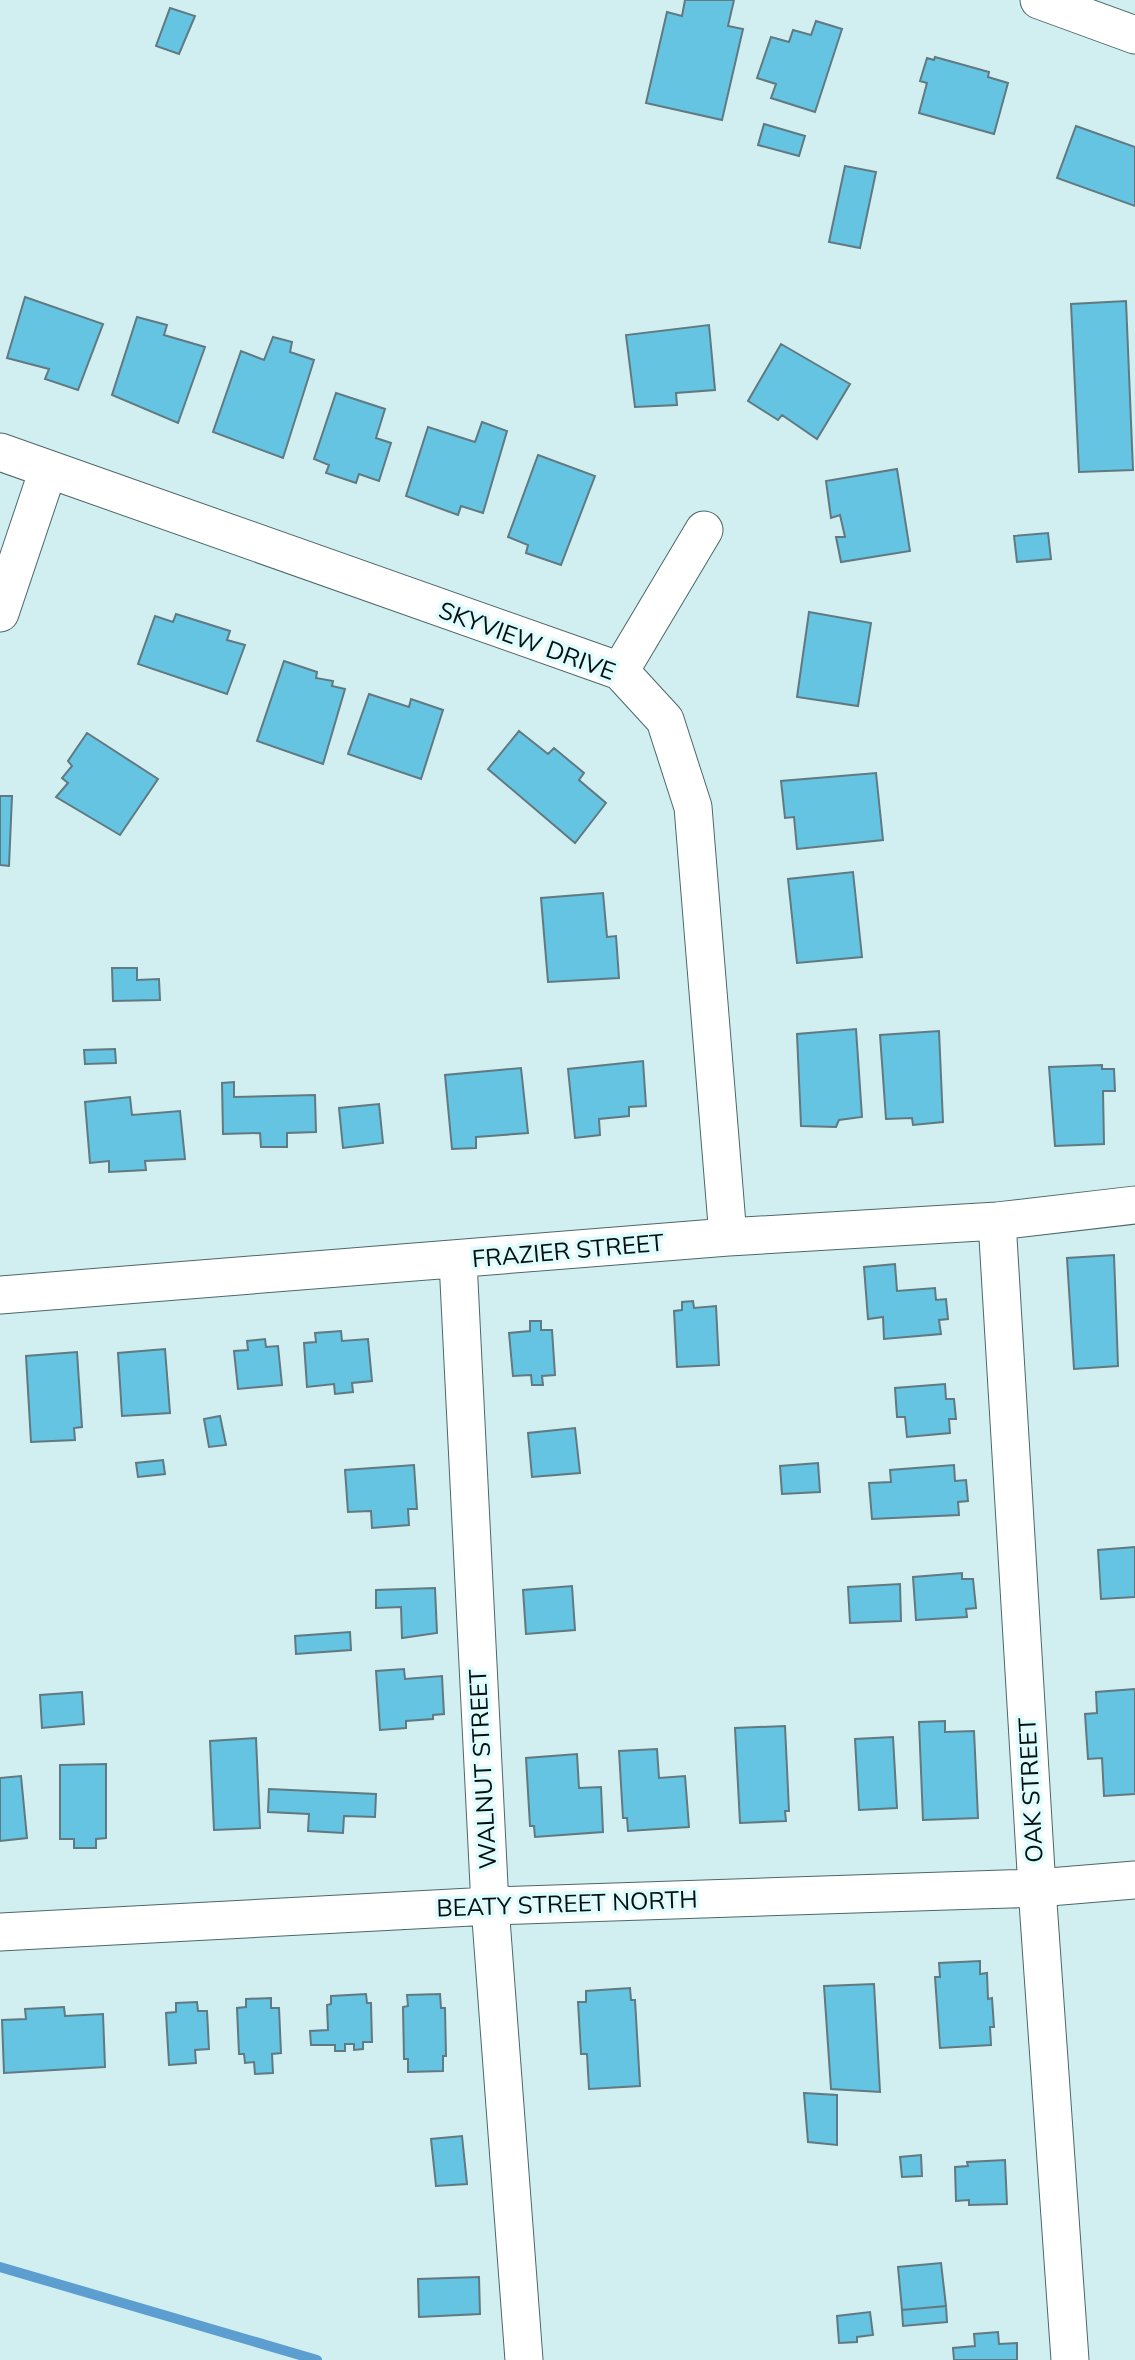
<svg xmlns="http://www.w3.org/2000/svg" width="1135" height="2360" font-family="Mulish,sans-serif">
  <style>
    .lines { fill: none; stroke-linecap: round; stroke-linejoin: round }
    .stream { stroke: #5c9ecf; stroke-width: 10 }
    .building { fill: #64c4e2; stroke: #617981; stroke-width: 2 }
    .minor-casing { stroke: #4d6768; stroke-width: 39 }
    .minor { stroke: #fff; stroke-width: 37 }
    .labels { text-anchor: middle; stroke-width: 7; stroke-linejoin: round; paint-order: stroke }
    .street-label { font-size: 24px; fill: #061010; stroke: #defcfd }
  </style>
  <rect width="100%" height="100%" fill="#d1eff0"/>
  <g class="lines">
    <path class="stream" d="M0,2267L317,2360"/>
  </g>
  <path class="building" d="M685,0H734L728,26L743,29L722,120L646,103L667,12L682,16Z
    M170,8L195,16L179,54L156,46Z
    M816,21L842,29L815,112L771,98L776,84L757,78L771,37L789,42L793,30L811,35Z
    M935,57L989,72L988,77L1008,83L994,134L919,113L927,83L920,81L927,58L934,60Z
    M764,124L805,136L799,156L758,145Z
    M1076,126L1135,147V206L1057,178Z
    M845,166L876,172L860,248L829,242Z
    M25,297L103,324L78,390L45,379L49,369L7,358Z
    M1126,301L1133,470L1079,472L1071,304Z
    M137,317L167,325L164,335L205,347L178,423L112,395Z
    M709,325L715,390L676,393L677,405L635,407L626,335Z
    M273,337L292,342L290,352L314,360L283,458L213,432L241,351L264,360Z
    M781,344L850,384L817,439L782,415L778,420L748,401Z
    M336,393L385,409L376,438L391,443L379,481L359,474L356,483L326,473L329,465L314,459Z
    M482,422L507,431L483,513L461,506L458,515L406,496L428,427L475,442Z
    M538,455L595,476L561,565L526,553L528,545L508,537Z
    M897,469L910,551L841,562L836,537H845L840,515L831,518L826,481Z
    M1048,533L1051,559L1017,562L1014,536Z
    M809,612L871,623L858,706L797,697Z
    M176,614L230,631L227,640L245,645L227,694L138,664L155,616L173,622Z
    M284,661L317,672L316,678L333,681L332,686L345,689L323,764L257,741Z
    M369,694L409,707L411,699L443,710L421,779L348,754Z
    M519,731L548,754L554,748L584,773L579,780L606,803L575,843L488,769Z
    M87,733L158,779L120,835L56,797L68,783L62,778L72,766L68,761Z
    M876,773L883,840L797,849L794,817L785,818L781,781Z
    M0,796H12L9,866L0,865Z
    M853,872L862,957L797,963L788,879Z
    M603,893L607,937L616,936L619,978L548,982L541,898Z
    M112,968H137V980L159,979L160,1000L113,1001Z
    M856,1029L862,1117L839,1120L836,1127L801,1126L797,1034Z
    M939,1031L943,1122L913,1125L912,1118L886,1119L880,1035Z
    M115,1049L116,1063L85,1064L84,1050Z
    M643,1061L646,1106L629,1107V1116L599,1119L600,1135L575,1138L568,1069Z
    M1102,1065V1069H1114L1115,1091H1103L1104,1144L1055,1146L1049,1067Z
    M521,1068L528,1133L476,1137V1148L452,1149L445,1075Z
    M234,1082V1097L315,1095L316,1132L287,1133V1147H261L260,1133L223,1134L222,1083Z
    M130,1097L132,1115L180,1111L185,1159L145,1161L146,1170L109,1172V1161L90,1163L85,1102Z
    M379,1104L383,1143L343,1148L339,1108Z
    M1114,1255L1118,1366L1074,1369L1067,1258Z
    M895,1264L897,1291L935,1288L936,1300L946,1299L948,1319L939,1320L941,1334L884,1339L883,1317L868,1319L864,1267Z
    M693,1301L694,1308L716,1306L719,1365L677,1367L674,1311L682,1310V1302Z
    M530,1321H541V1330H552L555,1375L542,1376L543,1385H532L531,1375L513,1376L509,1333L530,1331Z
    M341,1331L342,1341L368,1339L372,1381L352,1383L353,1392L335,1394L334,1384L307,1387L304,1343L316,1342L315,1333Z
    M265,1339L266,1347L278,1346L282,1385L238,1389L234,1351L248,1350L247,1341Z
    M165,1349L170,1413L122,1416L118,1353Z
    M77,1352L82,1427L74,1428L75,1440L31,1442L26,1356Z
    M945,1384L946,1399H954L956,1419H949L950,1433L907,1437L905,1417H897L895,1388Z
    M220,1416L226,1445L209,1447L204,1419Z
    M575,1428L580,1473L532,1477L528,1433Z
    M163,1460L165,1474L138,1477L136,1463Z
    M818,1463L820,1492L782,1494L780,1466Z
    M414,1465L417,1509H408L409,1525L372,1528L371,1511L348,1512L345,1470Z
    M954,1465L955,1481L966,1480L968,1501L958,1502L959,1515L872,1519L869,1483L891,1482L890,1470Z
    M1135,1547V1597L1101,1599L1098,1550Z
    M962,1573V1579H973L976,1608L966,1609L967,1617L916,1620L913,1577Z
    M900,1584L901,1621L850,1623L848,1587Z
    M572,1586L575,1630L526,1634L523,1590Z
    M435,1588L437,1633L402,1638L401,1607L376,1608V1590Z
    M350,1632L351,1650L296,1654L295,1636Z
    M404,1669L405,1679L442,1676L444,1714L433,1715V1719L406,1721V1728L380,1730L376,1671Z
    M1135,1689V1794L1104,1796L1102,1758L1088,1759L1085,1714L1097,1713L1096,1692Z
    M82,1692L84,1724L42,1728L40,1695Z
    M945,1721V1732L974,1731L978,1818L923,1820L919,1722Z
    M785,1726L789,1811H785L786,1821L740,1823L735,1728Z
    M893,1737L897,1808L859,1810L855,1739Z
    M256,1738L260,1828L214,1830L210,1741Z
    M657,1749L659,1778L685,1776L689,1827L628,1831L627,1818H623L619,1751Z
    M577,1754L579,1788L601,1787L603,1832L535,1837L534,1826H530L526,1758Z
    M106,1764V1838L96,1839V1848H74V1839H60V1765Z
    M21,1776L27,1838L0,1841V1778Z
    M269,1789L376,1794L375,1817L344,1816L343,1833L308,1831L309,1814L268,1812Z
    M980,1961V1974L987,1973L988,1999L992,1998L994,2027H990L991,2045L940,2048L935,1977H940L939,1963Z
    M874,1984L880,2092L831,2089L824,1986Z
    M630,1988L631,2000H635L640,2086L589,2089L587,2054H581L578,2002H586V1991Z
    M366,1994L367,2003H371L372,2042H363V2049L354,2050V2044H345V2051H335V2045H311L310,2031L328,2030L327,2005L331,2004V1996Z
    M440,1994L441,2008H445L446,2056H443V2071L408,2072V2059H404L403,2007L408,2006L407,1995Z
    M271,1998V2008H279L281,2053L272,2054L273,2073L255,2074L254,2062L245,2063L244,2054H239L237,2008L246,2007V1999Z
    M197,2002L198,2011H207L209,2049L195,2050L196,2063L169,2065L166,2013L176,2012V2003Z
    M64,2007L65,2016L103,2014L105,2067L4,2073L2,2020L26,2019L25,2009Z
    M804,2093L837,2095V2145L808,2142Z
    M462,2136L467,2184L436,2186L431,2139Z
    M921,2155L922,2176L902,2177L900,2157Z
    M1005,2160L1007,2204L969,2205V2200L956,2201L955,2167L968,2166L967,2162Z
    M941,2263L946,2306L902,2310L898,2267Z
    M479,2277L480,2314L419,2317L418,2279Z
    M946,2306L947,2322L903,2326L902,2310Z
    M870,2312L873,2335L857,2337V2342L839,2343L837,2316Z
    M998,2332L999,2344L1017,2343V2360H954L953,2348L975,2346L974,2334Z"/>
  <g class="lines">
    <g class="minor-casing">
      <path id="minor" d="M1039,0L1135,35
        M0,452L620,671L665,720L693,807L728,1237
        M0,613L48,470
        M620,671L704,530
        M997,1221L1037,1888L1070,2360
        M458,1261L490,1906L524,2360
        M0,1295L728,1237L997,1221L1135,1205
        M0,1932L490,1906L1037,1888L1135,1880"/>
    </g>
    <use href="#minor" class="minor"/>
  </g>
  <g class="labels">
    <g class="street-label">
      <text transform="translate(527 641) rotate(20)" y="8">SKYVIEW DRIVE</text>
      <text transform="translate(568 1251) rotate(-5)" y="8">FRAZIER STREET</text>
      <text transform="translate(483 1769) rotate(-93)" y="8">WALNUT STREET</text>
      <text transform="translate(1031 1790) rotate(-93)" y="8">OAK STREET</text>
      <text transform="translate(567 1904) rotate(-2)" y="8">BEATY STREET NORTH</text>
    </g>
  </g>
</svg>
